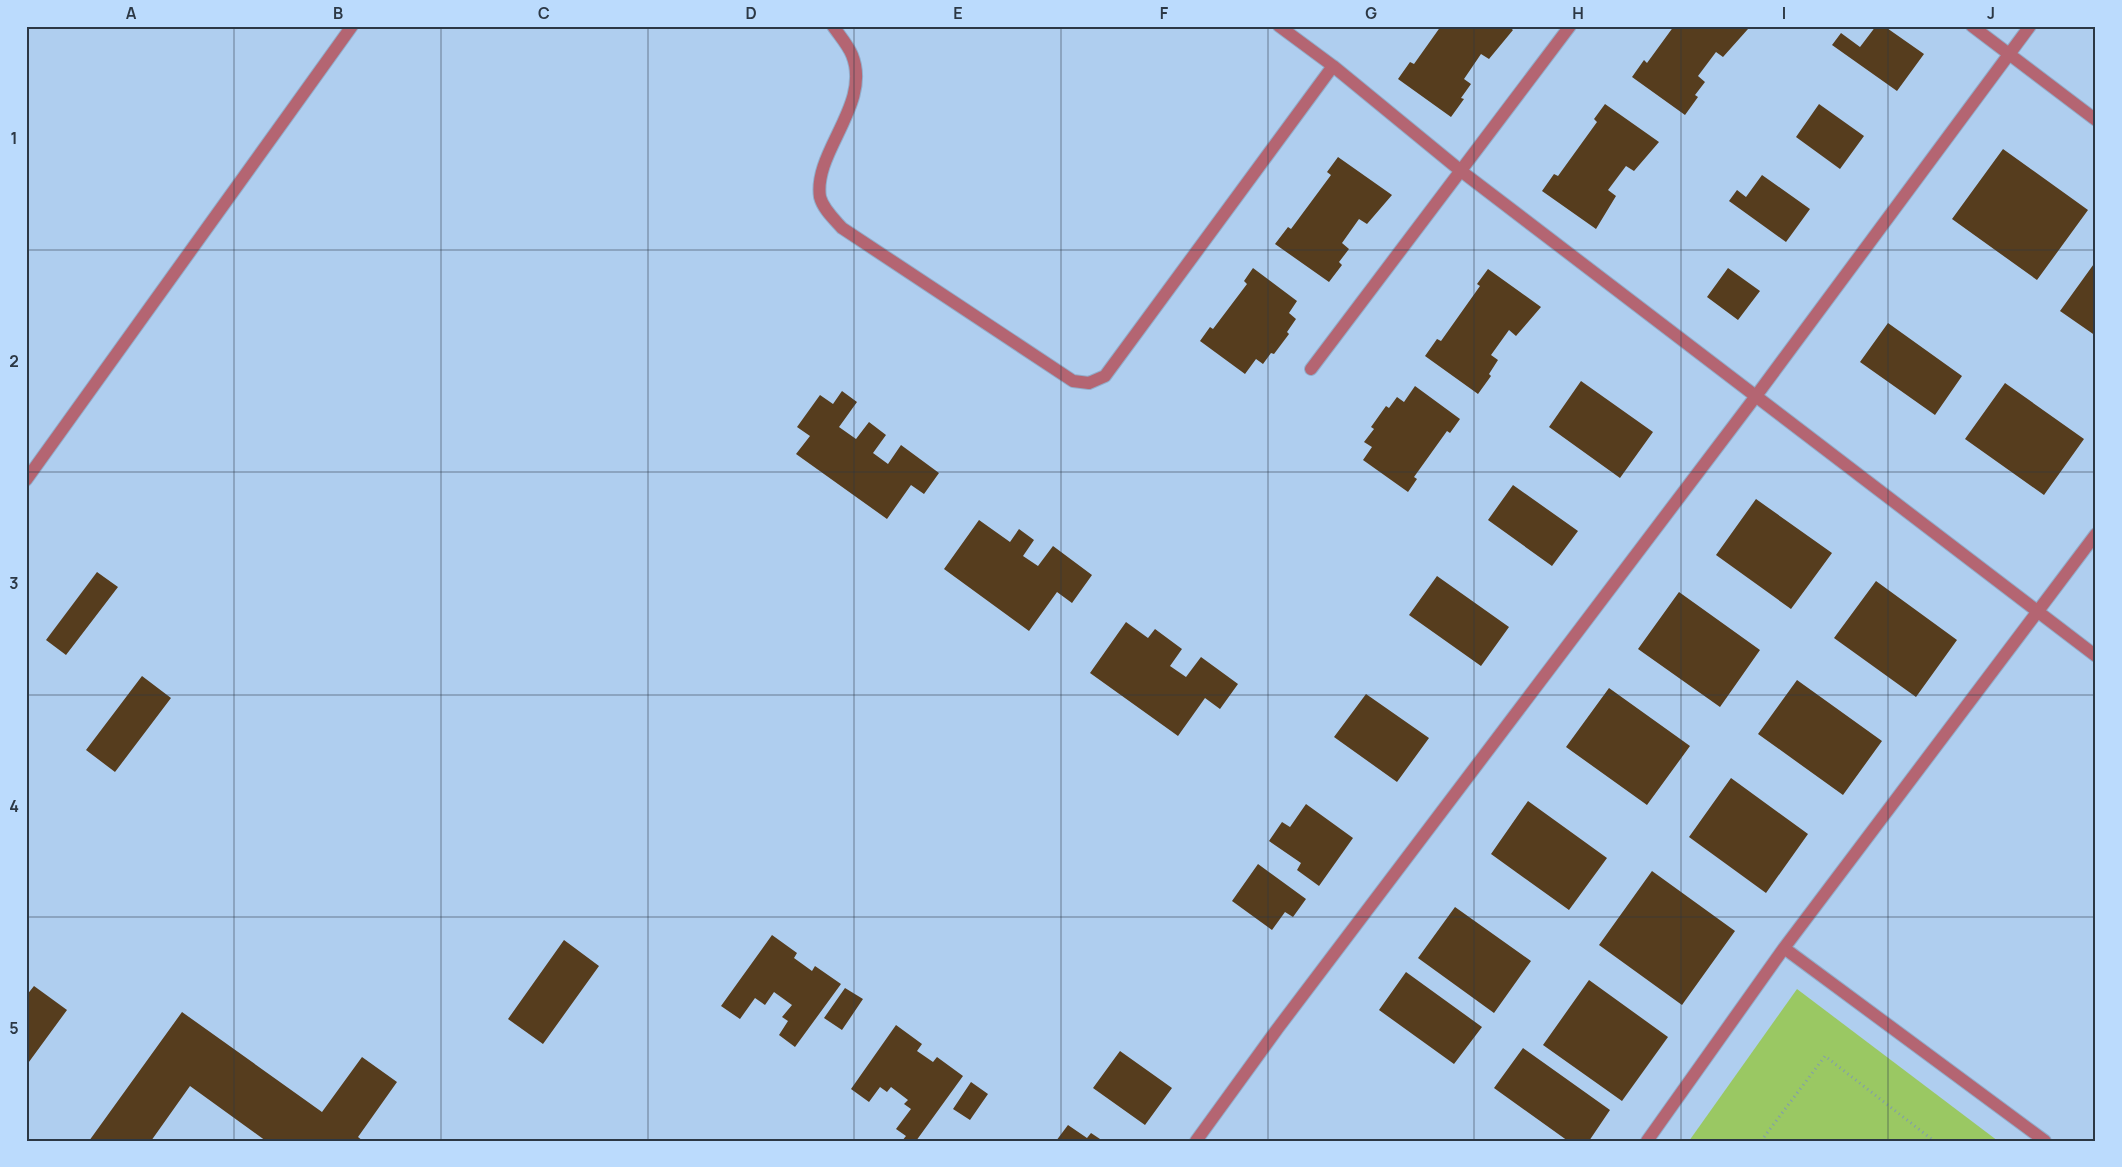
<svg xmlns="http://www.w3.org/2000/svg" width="2122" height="1167" font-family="Manrope,sans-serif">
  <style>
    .green { fill: #9ac863 }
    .building { fill: #563d1e }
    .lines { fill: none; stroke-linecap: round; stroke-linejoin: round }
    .minor-casing { stroke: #92adca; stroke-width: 14 }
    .path { stroke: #8199b3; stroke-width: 3; stroke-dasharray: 1 4; stroke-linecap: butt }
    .minor { stroke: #b46572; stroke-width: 12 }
    .grid { fill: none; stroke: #2c3845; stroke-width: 1; stroke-opacity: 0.55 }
    .neatline { fill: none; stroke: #2c3845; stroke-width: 2 }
    .grid-label { font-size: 16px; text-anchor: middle; font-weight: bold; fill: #2c3845 }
  </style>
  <rect width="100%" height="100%" fill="#afceef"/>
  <path class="green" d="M1797,989L1998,1141H1689Z"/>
  <path class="building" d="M1441,26H1508L1513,30L1489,59L1481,54L1464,79L1471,84L1461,98L1464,99L1451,117L1398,79L1410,62L1414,64Z
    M1674,26H1744L1748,29L1723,57L1716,52L1698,76L1705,82L1695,95L1698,97L1685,115L1632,77L1644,60L1647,63Z
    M1876,26H1884L1924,54L1897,91L1832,45L1841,33L1860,47Z
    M1605,104L1659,142L1634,171L1626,166L1608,190L1616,196L1596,229L1542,191L1554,174L1558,176L1597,122L1594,119Z
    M1819,104L1864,136L1840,169L1796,137Z
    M2003,149L2088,210L2037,280L1952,219Z
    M1338,157L1392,195L1367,224L1359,219L1342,243L1349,249L1339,262L1342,265L1329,282L1275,244L1288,227L1291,229L1331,175L1327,172Z
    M1762,175L1810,209L1786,242L1729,201L1737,190L1746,197Z
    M2096,261V336L2060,311Z
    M1253,268L1297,301L1289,313L1296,319L1287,332L1289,334L1274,354L1271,353L1263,364L1256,359L1245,374L1200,341L1210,327L1213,329L1247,284L1244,281Z
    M1728,268L1760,291L1738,320L1707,297Z
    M1488,269L1541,307L1516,336L1509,330L1491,355L1498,360L1489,374L1491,376L1478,394L1425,356L1437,339L1441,341L1480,286L1477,284Z
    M1888,323L1962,376L1935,415L1860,362Z
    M1581,381L1653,432L1620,478L1549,427Z
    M2005,383L2084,439L2044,495L1965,439Z
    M1415,386L1460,419L1450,433L1447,431L1414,477L1417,479L1408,492L1363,460L1372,447L1364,442L1374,429L1371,427L1386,406L1389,408L1397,397L1404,402Z
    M842,391L857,402L839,427L856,439L869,422L886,435L873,453L888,464L901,445L939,473L924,494L911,485L887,519L796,454L810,436L797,427L820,395L833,404Z
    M1513,485L1578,531L1552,566L1488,520Z
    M1756,499L1832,553L1791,609L1716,555Z
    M979,520L1010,542L1019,529L1034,540L1023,556L1038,566L1053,546L1092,575L1072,603L1057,592L1029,631L944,569Z
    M97,572L118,587L66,655L46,640Z
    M1437,576L1509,627L1481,666L1409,615Z
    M1876,581L1957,640L1916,697L1834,638Z
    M1679,592L1760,650L1720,707L1638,649Z
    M1126,622L1148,638L1155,629L1182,649L1170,666L1186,677L1201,657L1238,684L1220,709L1205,698L1178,736L1090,673Z
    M142,676L171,698L115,772L86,750Z
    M1797,680L1882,741L1843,795L1758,734Z
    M1609,688L1690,746L1647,805L1566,747Z
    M1366,694L1429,738L1397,782L1334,737Z
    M1731,778L1808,834L1766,893L1689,837Z
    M1528,801L1607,858L1569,910L1491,854Z
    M1306,804L1353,838L1319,886L1297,870L1301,863L1269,841L1282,822L1290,827Z
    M1258,864L1306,899L1293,917L1285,912L1272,930L1232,901Z
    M1652,871L1735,931L1682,1005L1599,945Z
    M1455,907L1531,961L1494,1013L1418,958Z
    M772,935L797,953L794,958L812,971L815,966L841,984L795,1047L779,1035L788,1021L782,1017L792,1005L774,992L765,1005L755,998L740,1019L721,1006Z
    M564,940L599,966L543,1044L508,1019Z
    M1406,972L1482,1027L1454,1064L1379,1010Z
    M1589,980L1668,1037L1622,1101L1543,1045Z
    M34,986L67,1010L26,1066V996Z
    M845,988L863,999L842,1030L824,1018Z
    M182,1012L322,1112L362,1057L397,1082L358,1137L363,1141H266L190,1086L151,1141H89Z
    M896,1025L922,1044L917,1051L933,1062L937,1057L963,1076L916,1141H902L906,1136L896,1129L911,1109L904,1104L908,1100L891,1087L887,1092L880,1087L869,1102L851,1089Z
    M1523,1048L1610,1110L1589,1141H1568L1494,1088Z
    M1120,1051L1172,1088L1145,1125L1093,1088Z
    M971,1082L988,1094L970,1120L953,1109Z
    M1068,1125L1087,1138L1091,1133L1103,1141H1056Z"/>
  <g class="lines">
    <g class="minor-casing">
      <path id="minor" d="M833,26C839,35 848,45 852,55C872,104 813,152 820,197C823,209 834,219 842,228L1073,381L1089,383L1105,376L1333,66L1461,171L2096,656
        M1279,26L1333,66
        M1972,26L2096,120
        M1311,369L1570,26
        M26,480L352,26
        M1784,948L2045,1141
        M1196,1141L1278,1028L1756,396L2030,26
        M1647,1141L1784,948L2096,534"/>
    </g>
    <path class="path" d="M1761,1141L1825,1056L1934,1141"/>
    <use href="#minor" class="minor"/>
  </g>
  <path class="grid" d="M234,26V1141M441,26V1141M648,26V1141M854,26V1141M1061,26V1141M1268,26V1141M1474,26V1141M1681,26V1141M1888,26V1141M26,250H2096M26,472H2096M26,695H2096M26,917H2096"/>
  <rect width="2122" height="1167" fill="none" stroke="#bbdbfd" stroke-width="55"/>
  <rect x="28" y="28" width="2066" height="1112" class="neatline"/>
  <g class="grid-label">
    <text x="131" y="19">A</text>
    <text x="338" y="19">B</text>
    <text x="544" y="19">C</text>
    <text x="751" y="19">D</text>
    <text x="958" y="19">E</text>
    <text x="1164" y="19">F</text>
    <text x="1371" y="19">G</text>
    <text x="1578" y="19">H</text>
    <text x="1784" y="19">I</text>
    <text x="1991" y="19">J</text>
    <text x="14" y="144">1</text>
    <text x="14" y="367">2</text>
    <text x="14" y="589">3</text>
    <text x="14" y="812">4</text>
    <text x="14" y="1034">5</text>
  </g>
</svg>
